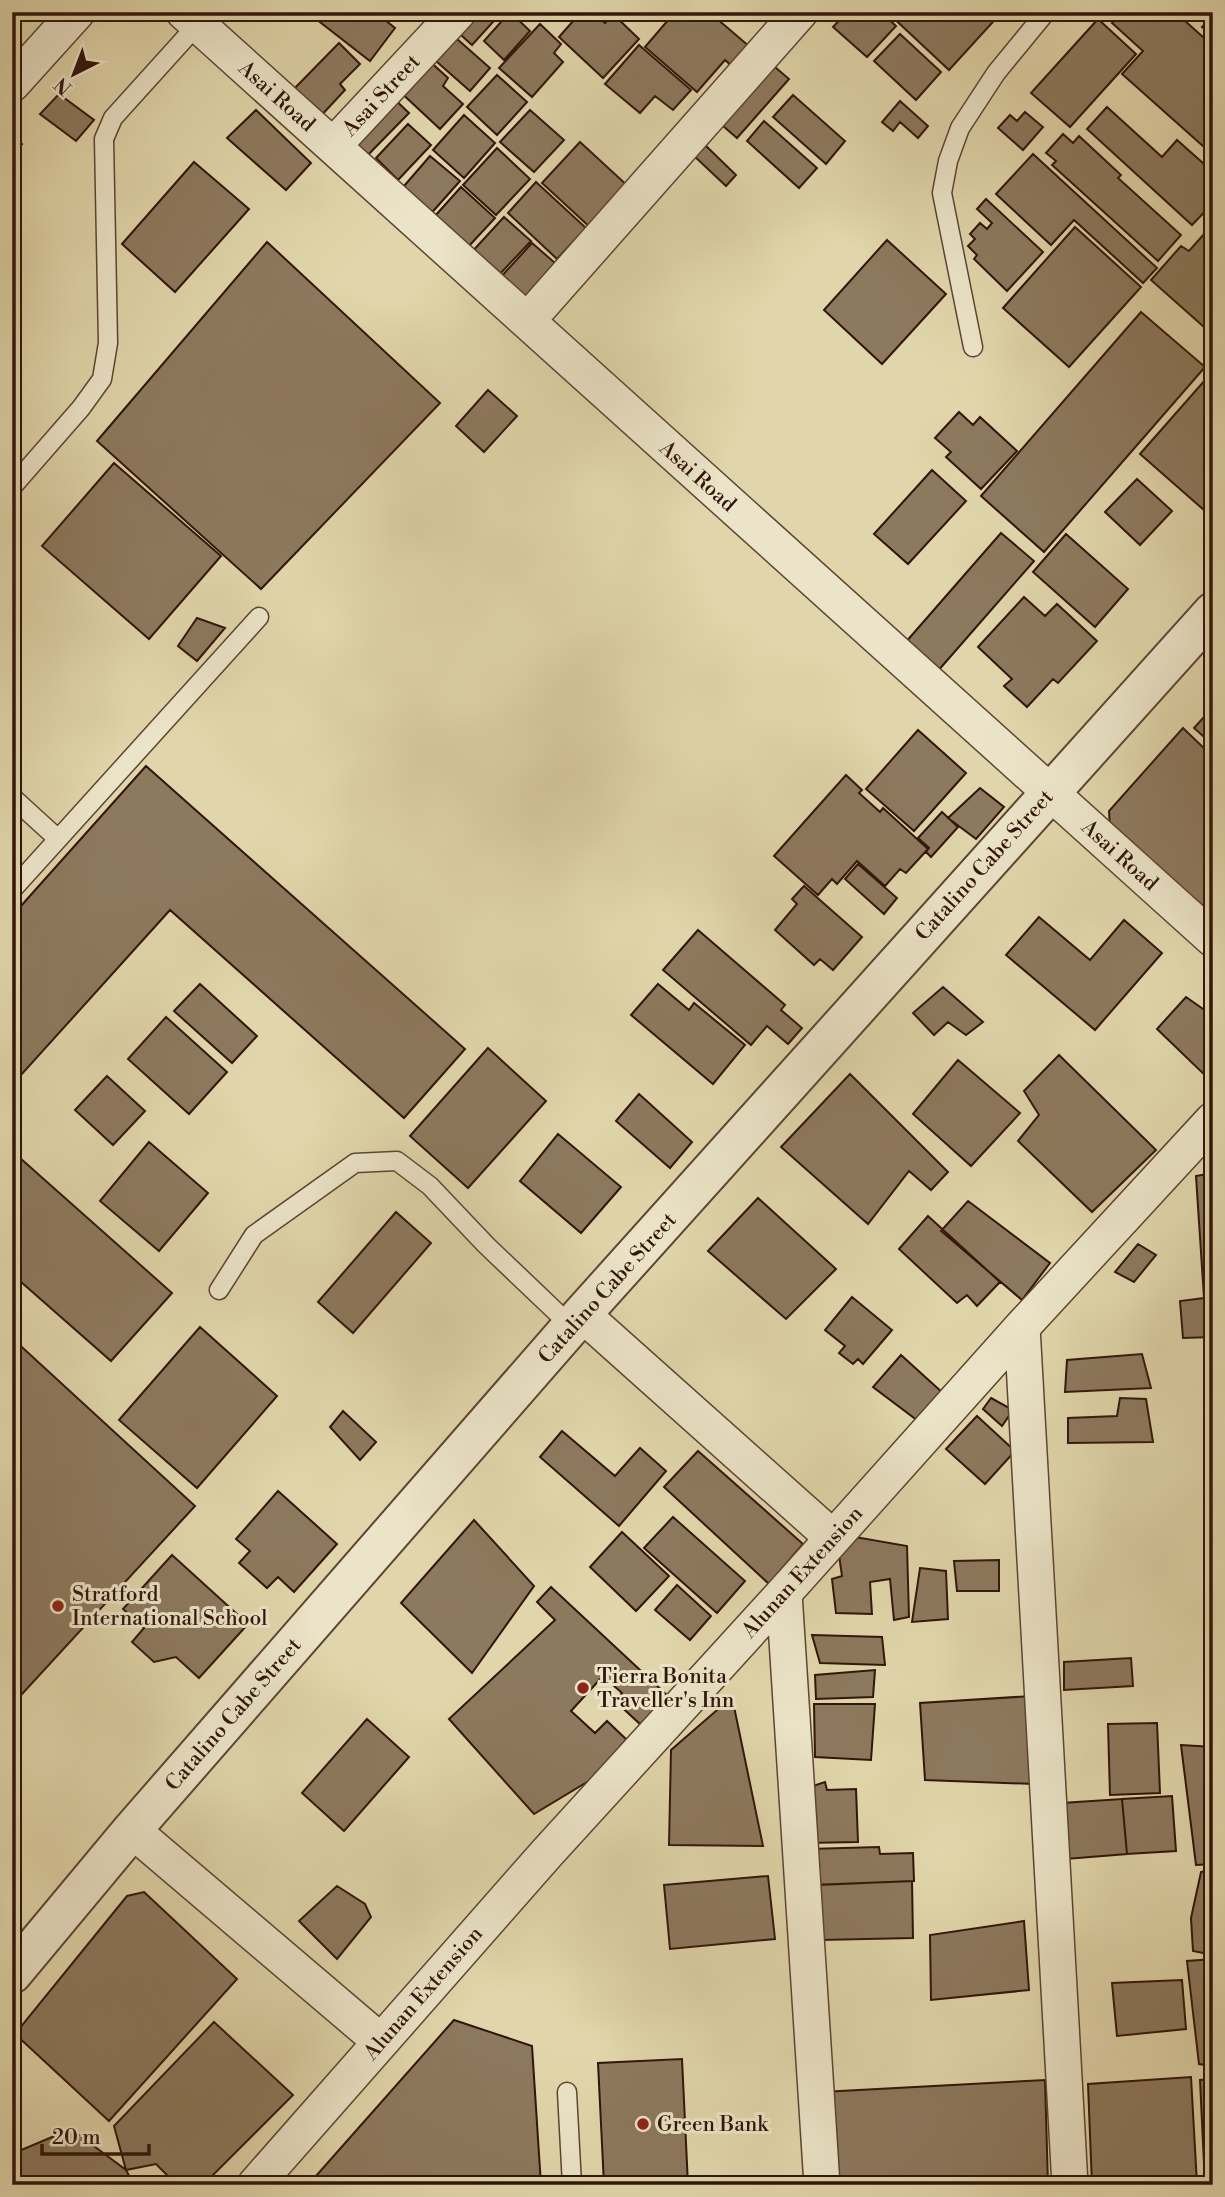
<svg xmlns="http://www.w3.org/2000/svg" width="1225" height="2197" font-family="'Libre Bodoni',serif">
  <style>
    .building { fill: #8d795e; stroke: #31150b; stroke-width: 2 }
    .lines { fill: none; stroke-linecap: round; stroke-linejoin: round }
    .service-casing { stroke: #5d4533; stroke-width: 21 }
    .minor-casing { stroke: #5d4533; stroke-width: 38 }
    .tertiary-casing { stroke: #5d4533; stroke-width: 42 }
    .service { stroke: #ece4c8; stroke-width: 18 }
    .minor { stroke: #ece4c8; stroke-width: 35 }
    .tertiary { stroke: #ece4c8; stroke-width: 38 }
    .poi-dot { fill: #8f2418; stroke: #ece4c8; stroke-width: 2.5 }
    .labels { text-anchor: middle; stroke-width: 6; stroke-linejoin: round; paint-order: stroke }
    .street-label { font-size: 21px; fill: #31150b; stroke: #ece4c8 }
    .poi-label { font-size: 21px; fill: #31150b; stroke: #ece4c8; text-anchor: start }
  </style>
  <rect width="100%" height="100%" fill="#e1d6ab"/>
  <filter id="stains"><feTurbulence type="fractalNoise" baseFrequency=".00286" numOctaves="4"/><feColorMatrix values="0 0 0 0 .2 0 0 0 0 .09 0 0 0 0 .02 0 0 0 .5 -.17"/></filter>
  <radialGradient id="worn" r=".72"><stop offset=".6" stop-color="#630" stop-opacity="0"/><stop offset="1" stop-color="#630" stop-opacity=".3"/></radialGradient>
  <path class="building" d="M307,12H375L395,28L370,61Z
    M464,12H502L472,45L451,26Z
    M510,12L530,31L504,60L484,41Z
    M581,12H593L605,23L613,14L639,39L603,78L559,37Z
    M675,12H709L750,47L733,67L725,60L697,92L645,47Z
    M847,12H881L896,26L867,57L833,27Z
    M887,12H1002L949,70Z
    M1122,12H1175L1213,46V155L1122,74L1143,51L1112,23Z
    M1213,16V36L1202,27Z
    M1098,19L1136,54L1070,127L1031,93Z
    M540,24L561,44L554,53L563,62L532,97L499,68Z
    M448,31L490,68L470,91L428,54Z
    M900,34L941,72L916,100L874,61Z
    M339,43L360,64L340,84L345,90L318,119L290,93Z
    M639,45L691,90L673,110L655,96L640,113L605,84Z
    M426,58L448,78L443,86L463,104L440,129L397,89Z
    M768,61L789,79L737,138L716,120Z
    M497,75L527,102L497,135L467,107Z
    M387,92L409,113L363,160L341,139Z
    M59,94L94,120L76,141L40,114Z
    M793,95L845,141L826,164L773,117Z
    M900,101L928,126L918,138L900,122L893,131L882,122Z
    M1107,107L1162,157L1177,140L1213,172V203L1192,225L1087,129Z
    M256,110L311,163L286,190L227,138Z
    M530,110L564,140L534,172L500,142Z
    M1025,112L1043,127L1023,150L998,128L1010,115L1017,121Z
    M464,115L495,143L464,178L433,150Z
    M764,121L817,168L799,188L747,141Z
    M408,124L431,145L398,180L376,158Z
    M1063,134L1073,143L1079,136L1121,175L1118,178L1181,235L1158,261L1052,165L1056,161L1046,153Z
    M12,135L22,144L12,155Z
    M580,142L630,188L592,229L542,183Z
    M703,143L736,175L726,186L692,154Z
    M497,148L530,179L496,215L463,185Z
    M1033,154L1157,268L1143,283L1074,220L1051,245L996,194Z
    M430,156L460,181L427,218L398,193Z
    M12,161L20,169L12,177Z
    M194,162L249,209L175,292L122,244Z
    M536,182L586,228L557,259L508,213Z
    M461,187L495,218L468,247L435,216Z
    M986,199L1043,252L1007,291L974,259L977,255L968,246L975,239L970,234L980,223L987,229L992,223L977,209Z
    M504,217L531,241L496,278L470,254Z
    M1213,224V335L1151,280L1181,246L1189,251Z
    M1075,227L1141,287L1069,367L1003,308Z
    M887,240L946,294L882,364L824,310Z
    M267,242L440,403L261,589L97,441Z
    M532,243L555,263L524,298L500,278Z
    M1141,312L1205,367L1044,552L981,496Z
    M1213,371V518L1140,454Z
    M488,390L517,416L484,452L456,426Z
    M959,412L973,425L980,417L1017,451L981,489L946,457L951,452L935,438Z
    M114,463L221,556L149,639L42,546Z
    M932,470L966,501L908,564L874,534Z
    M1137,479L1172,511L1140,545L1105,512Z
    M1001,533L1034,561L937,672L905,643Z
    M1066,534L1128,589L1095,627L1033,572Z
    M1024,597L1045,616L1057,604L1097,641L1058,683L1053,679L1027,707L1004,686L1012,679L978,647Z
    M197,618L225,628L197,661L178,646Z
    M1213,707V745L1194,728Z
    M1183,728L1213,757V903L1205,914L1110,827L1109,811Z
    M918,730L966,773L914,831L866,789Z
    M146,766L465,1049L404,1118L170,910L12,1085V916Z
    M846,775L862,790L859,793L880,812L883,808L928,849L906,873L900,869L885,886L857,861L837,884L832,879L818,895L774,856Z
    M980,788L1004,807L976,839L948,818Z
    M942,812L958,827L931,857L926,852L929,848L918,838Z
    M858,864L897,898L884,914L845,879Z
    M804,886L862,937L833,970L820,959L814,965L775,930L797,904L792,899Z
    M1039,917L1090,960L1124,920L1162,953L1095,1030L1006,955Z
    M698,930L785,1005L781,1010L802,1028L788,1044L767,1026L751,1045L663,970Z
    M200,984L257,1036L232,1063L174,1011Z
    M658,984L689,1010L694,1003L745,1045L713,1084L631,1015Z
    M943,987L983,1022L966,1035L948,1022L934,1035L913,1013Z
    M1186,997L1213,1016V1083L1157,1029Z
    M166,1017L227,1072L189,1114L128,1059Z
    M488,1048L546,1101L468,1188L410,1136Z
    M1059,1055L1156,1150L1092,1212L1018,1141L1039,1115L1024,1091Z
    M958,1060L1020,1113L971,1166L913,1114Z
    M850,1074L948,1172L931,1190L909,1171L868,1224L781,1147Z
    M107,1076L145,1111L113,1145L75,1110Z
    M639,1094L692,1142L670,1168L616,1121Z
    M558,1134L621,1187L581,1233L520,1181Z
    M149,1142L208,1193L159,1251L100,1201Z
    M20,1158L172,1293L111,1361L12,1274V1167Z
    M1213,1173V1337L1183,1338L1180,1301L1204,1298L1196,1176Z
    M758,1198L836,1269L786,1319L708,1251Z
    M968,1201L1050,1263L1022,1300L941,1231Z
    M396,1212L431,1243L353,1333L318,1302Z
    M928,1216L1000,1282L977,1306L967,1295L957,1303L899,1249Z
    M1138,1244L1156,1255L1134,1282L1115,1272Z
    M852,1297L892,1330L863,1364L858,1359L853,1364L839,1353L845,1346L825,1330Z
    M200,1327L277,1396L197,1488L119,1420Z
    M12,1338L195,1506L12,1705Z
    M1142,1354L1151,1388L1065,1392L1067,1360Z
    M901,1355L944,1394L918,1421L873,1387Z
    M991,1398L1013,1410L1002,1426L983,1409Z
    M1120,1398L1146,1399L1153,1442L1068,1443V1418L1117,1416Z
    M343,1411L376,1442L360,1460L330,1427Z
    M977,1416L1015,1451L985,1484L946,1449Z
    M562,1431L615,1476L640,1448L666,1471L619,1526L540,1457Z
    M698,1451L803,1544L769,1584L664,1487Z
    M278,1491L337,1544L294,1592L278,1577L267,1588L239,1563L250,1551L236,1539Z
    M673,1517L745,1581L717,1613L644,1548Z
    M474,1520L534,1586L472,1673L401,1603Z
    M622,1532L669,1576L636,1611L590,1567Z
    M855,1537L907,1546L909,1617L894,1620L890,1579L870,1582L872,1614L836,1613L832,1579L842,1576L839,1555Z
    M172,1555L248,1624L199,1678L176,1657L154,1662L132,1642L144,1628L123,1609Z
    M999,1560V1591H957L954,1561Z
    M920,1568L946,1571L948,1619L912,1622Z
    M677,1585L711,1616L690,1640L655,1610Z
    M551,1587L668,1696L641,1725L615,1701L622,1693L603,1676L571,1711L595,1733L607,1721L628,1741L592,1779L534,1814L449,1719L555,1620L537,1602Z
    M812,1635L882,1637L885,1665L820,1663Z
    M1131,1658L1133,1686L1064,1690V1662Z
    M875,1670L873,1697L816,1699L815,1675Z
    M1032,1696L1033,1784L925,1780L920,1703Z
    M732,1697L763,1846L669,1845L671,1750Z
    M814,1704H875L871,1760L815,1757Z
    M367,1719L409,1757L344,1831L302,1793Z
    M1157,1723L1160,1793L1110,1795L1108,1724Z
    M1181,1745L1213,1747V1864L1196,1865Z
    M825,1782L827,1790L856,1789L858,1842L806,1843L804,1789Z
    M1172,1796L1176,1851L1127,1854L1122,1799Z
    M1122,1799L1127,1854L1066,1859L1062,1803Z
    M879,1847L880,1854L913,1853L914,1881L811,1885L809,1849Z
    M1213,1869V1955L1193,1951L1191,1918L1201,1872Z
    M768,1876L775,1939L670,1949L664,1885Z
    M912,1881L913,1938L820,1940L818,1885Z
    M337,1886L365,1904L371,1917L337,1959L299,1921Z
    M144,1892L237,1979L109,2121L15,2034L127,1896Z
    M1024,1921L1029,1990L931,2000L930,1935Z
    M1213,1959V2042H1206L1213,2066L1199,2064L1187,1961Z
    M1182,1980L1186,2029L1117,2036L1112,1983Z
    M454,2020L532,2046L541,2185H490V2180L308,2185Z
    M214,2022L293,2095L203,2185H177L156,2164L126,2170L114,2126Z
    M682,2059L688,2185H604L598,2063Z
    M1191,2077L1197,2184L1092,2185L1088,2084Z
    M1213,2079V2185H1205L1200,2080Z
    M1045,2080L1048,2185H828L822,2092Z
    M71,2129L126,2170L134,2185H12V2154Z"/>
  <g class="lines">
    <g class="service-casing">
      <path id="service" d="M973,347L942,193L948,161L960,128L996,73L1046,12
        M12,487L81,408L102,379L108,343L104,139L113,118L197,25
        M12,797L58,839
        M12,890L259,617
        M219,1290L254,1235L355,1163L397,1161L430,1186L486,1245L572,1327
        M567,2092L572,2185"/>
    </g>
    <g class="minor-casing">
      <path id="minor" d="M184,12L1213,939
        M12,84L77,12
        M333,146L458,12
        M527,321L800,12
        M582,1314L833,1538
        M1022,1327L1070,2185
        M784,1593L822,2185
        M132,1830L380,2041
        M255,2185L547,1853L784,1593L1022,1327L1213,1120"/>
    </g>
    <g class="tertiary-casing">
      <path id="tertiary" d="M12,1974L132,1830L582,1314L1213,612"/>
    </g>
    <use href="#service" class="service"/>
    <use href="#minor" class="minor"/>
    <use href="#tertiary" class="tertiary"/>
  </g>
  <g class="poi-dot">
    <circle cx="58" cy="1606" r="7"/>
    <circle cx="583" cy="1688" r="7"/>
    <circle cx="643" cy="2124" r="7"/>
  </g>
  <g class="labels">
    <g class="street-label">
      <text transform="translate(381 95) rotate(-47)" y="7">Asai Street</text>
      <text transform="translate(277 96) rotate(42)" y="7">Asai Road</text>
      <text transform="translate(698 476) rotate(42)" y="7">Asai Road</text>
      <text transform="translate(1120 855) rotate(42)" y="7">Asai Road</text>
      <text transform="translate(984 865) rotate(-48)" y="7">Catalino Cabe Street</text>
      <text transform="translate(607 1288) rotate(-48)" y="7">Catalino Cabe Street</text>
      <text transform="translate(802 1572) rotate(-48)" y="7">Alunan Extension</text>
      <text transform="translate(233 1714) rotate(-49)" y="7">Catalino Cabe Street</text>
      <text transform="translate(423 1993) rotate(-49)" y="7">Alunan Extension</text>
    </g>
    <g class="poi-label">
      <text x="72" y="1601">Stratford<tspan x="72" dy="24">International School</tspan></text>
      <text x="597" y="1683">Tierra Bonita<tspan x="597" dy="24">Traveller's Inn</tspan></text>
      <text x="657" y="2131">Green Bank</text>
    </g>
  </g>
  <rect width="1225" height="2197" fill="none" stroke="#e1d6ab" stroke-width="42"/>
  <rect x="14" y="14" width="1197" height="2169" fill="none" stroke="#31150b" stroke-width="3.5"/>
  <rect x="21" y="21" width="1183" height="2155" fill="none" stroke="#31150b" stroke-width="2"/>
  <g transform="translate(74 74) rotate(222)" stroke="#ece4c8" stroke-width="5" paint-order="stroke">
  <path d="M0-5L12 26L0 18L-12 26Z" fill="#31150b"/>
  <text y="-10" font-size="19" font-weight="bold" text-anchor="middle" fill="#31150b">N</text>
  </g>
  <path d="M42 2144v10h107v-10" fill="none" stroke="#31150b" stroke-width="3.5"/>
  <text x="52" y="2144" font-size="21" fill="#31150b" stroke="#ece4c8" stroke-width="5" paint-order="stroke">20 m</text>
  <rect width="100%" height="100%" filter="url(#stains)"/>
  <rect width="100%" height="100%" fill="url(#worn)"/>
</svg>
